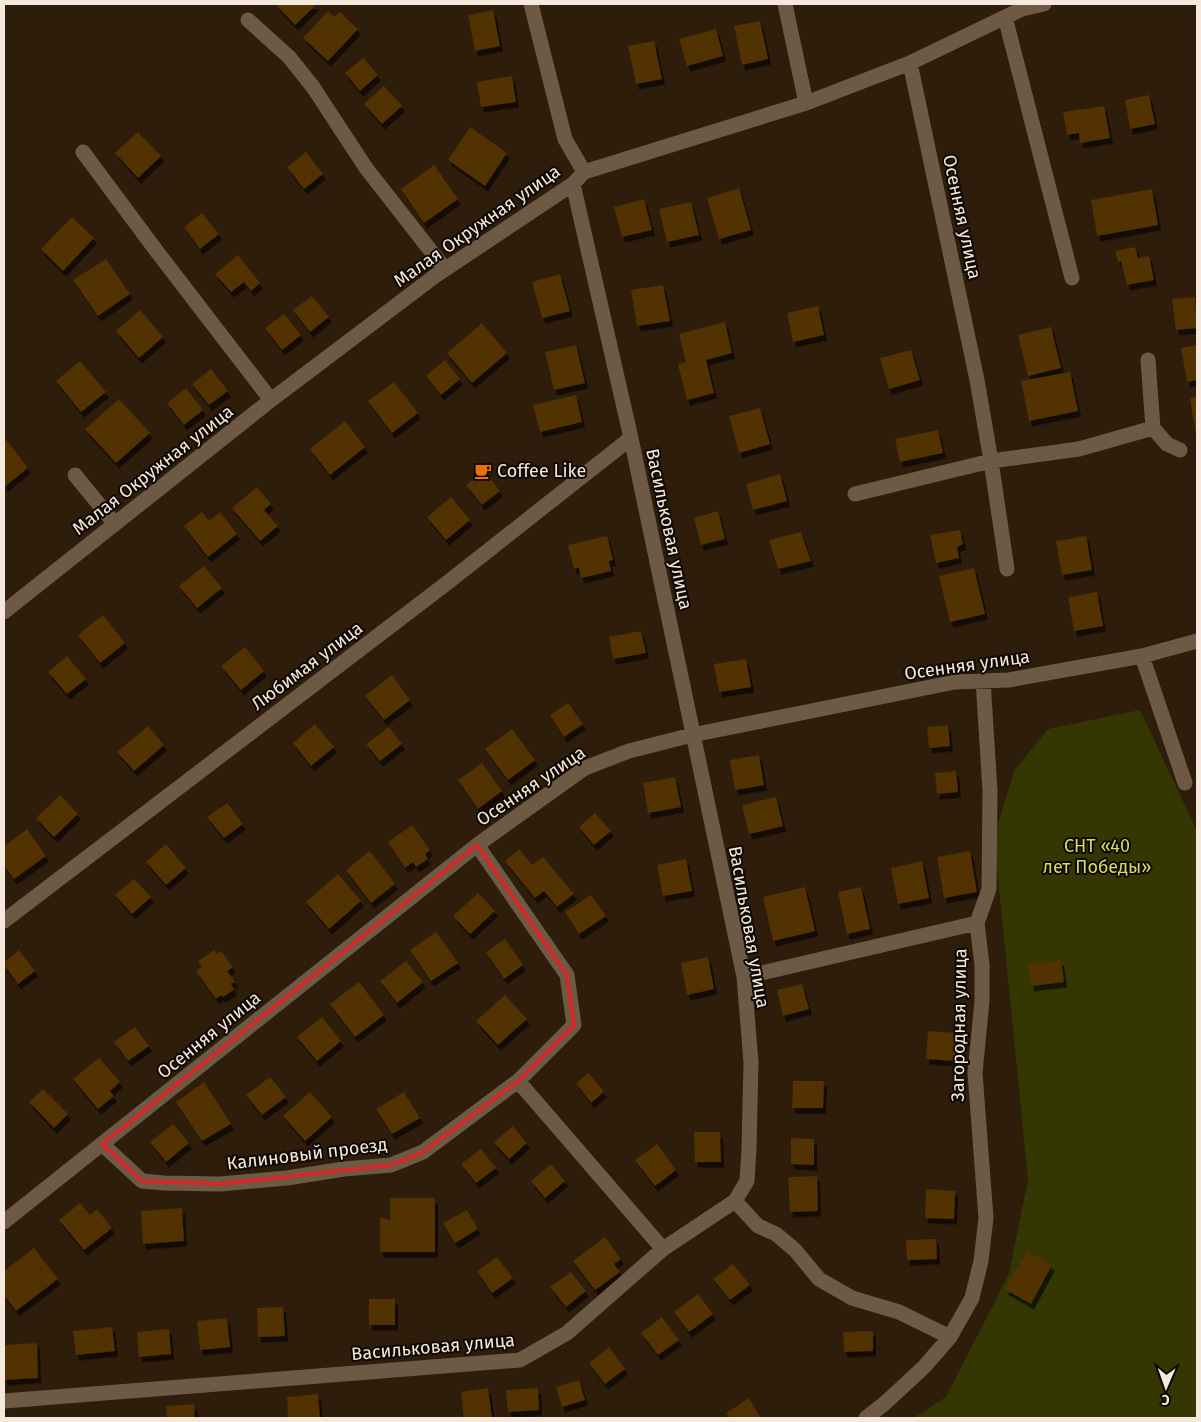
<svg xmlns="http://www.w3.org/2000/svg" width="1201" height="1422" font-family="'Fira Sans',sans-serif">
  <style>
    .green { fill: #353703 }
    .building { fill: #513002; filter: url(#shadow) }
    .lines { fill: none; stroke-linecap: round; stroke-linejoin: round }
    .minor { stroke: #6d5a45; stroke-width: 15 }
    .marked { fill: none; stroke: #d62828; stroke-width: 4; stroke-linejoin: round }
    .labels { text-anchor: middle; stroke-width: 4; stroke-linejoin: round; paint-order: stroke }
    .street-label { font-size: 18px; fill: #f5e9dd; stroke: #100903 }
    .poi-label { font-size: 18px; fill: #f5e9dd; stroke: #100903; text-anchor: start }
    .park-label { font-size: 18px; fill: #d5dd5b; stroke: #100903 }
  </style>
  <defs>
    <filter id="shadow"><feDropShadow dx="3" dy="5.5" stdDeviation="0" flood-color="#0009"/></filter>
  </defs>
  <rect width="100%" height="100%" fill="#2d1d0a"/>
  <path class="green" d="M1140,710L1197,831V1418H914L946,1397L1009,1274L1028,1180L994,838L1014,771L1048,729Z"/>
  <path class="building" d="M275,4H317L295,25Z
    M493,10L500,46L475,51L468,15Z
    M328,11L334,17L340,12L358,29L328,61L303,38Z
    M760,21L768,59L742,65L734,26Z
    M716,29L723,56L687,66L679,39Z
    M654,41L662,79L636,84L628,46Z
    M363,58L378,75L360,91L345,73Z
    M512,76L516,102L481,107L477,82Z
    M384,86L402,106L382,124L364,104Z
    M1149,95L1155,124L1130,129L1125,100Z
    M1104,106L1110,138L1080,143L1079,133L1067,135L1063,112Z
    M470,127L507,153L485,186L448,160Z
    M138,132L161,156L138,178L115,153Z
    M306,152L323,174L304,189L287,167Z
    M434,165L458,199L424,223L401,189Z
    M739,188L751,230L719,239L707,198Z
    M1152,189L1158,225L1097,236L1091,200Z
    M644,199L652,230L622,237L614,207Z
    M691,202L699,235L667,242L659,209Z
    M202,213L219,234L200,249L184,227Z
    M72,217L94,238L63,271L41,249Z
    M1135,247L1138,258L1149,256L1154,280L1127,285L1121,261L1118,262L1115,251Z
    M238,255L260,283L251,291L244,282L231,292L215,274Z
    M106,259L130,294L98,316L73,280Z
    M560,274L570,311L542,318L532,282Z
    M663,285L670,321L637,326L631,290Z
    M312,296L329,317L310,332L293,310Z
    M1195,297L1197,328L1176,330L1172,299Z
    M818,306L824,335L793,342L787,313Z
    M140,310L163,337L139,358L116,331Z
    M284,314L301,335L282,350L265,328Z
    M725,322L732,353L706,360L714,393L687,400L678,364L686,362L679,334Z
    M482,323L507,353L472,383L447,353Z
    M1051,327L1061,368L1028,376L1018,335Z
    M576,345L585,383L554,390L545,352Z
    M1197,345V380L1187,382L1181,348Z
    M911,350L920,380L889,389L880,358Z
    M445,360L460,379L441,395L426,376Z
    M80,361L106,392L81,412L56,381Z
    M211,369L228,391L209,405L192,384Z
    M1070,372L1078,411L1029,421L1021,381Z
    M394,382L418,413L392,433L368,401Z
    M186,388L203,410L184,425L167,403Z
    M576,395L582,422L540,432L533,405Z
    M1197,396V435H1196L1190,398Z
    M119,399L150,433L116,463L85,429Z
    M760,408L770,444L739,453L729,416Z
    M345,421L365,447L330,475L310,449Z
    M938,430L943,453L900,462L895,439Z
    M4,437L28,468L4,487Z
    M484,471L500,491L482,505L466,485Z
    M780,474L787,501L753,510L746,484Z
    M257,487L271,504L264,510L278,526L260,541L232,508Z
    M451,497L470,520L446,540L427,517Z
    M718,511L725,539L701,545L694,518Z
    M202,512L209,521L220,512L237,534L208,557L184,526Z
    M960,530L963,544L957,547L959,558L936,563L930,535Z
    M801,532L811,561L778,569L769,540Z
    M607,536L613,560L609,561L611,571L581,578L579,568L574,569L568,545Z
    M1086,536L1092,570L1062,575L1056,541Z
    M204,566L222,588L197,608L179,586Z
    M974,568L985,614L950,622L939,576Z
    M1097,592L1103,626L1074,631L1068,597Z
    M103,615L125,643L100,663L78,635Z
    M641,631L646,653L613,659L609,637Z
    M245,647L264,671L241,690L221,666Z
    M67,656L86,679L67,694L48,672Z
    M746,659L751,687L719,692L714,664Z
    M392,675L410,700L384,720L365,696Z
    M568,703L583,724L564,737L550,715Z
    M315,724L334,747L311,766L293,743Z
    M948,725L950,746L929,748L927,727Z
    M148,726L164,745L134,771L117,752Z
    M389,727L402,744L380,761L366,744Z
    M512,729L535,760L508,780L485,749Z
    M759,755L764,785L735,790L730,760Z
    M482,763L502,791L478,809L458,780Z
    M956,771L958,792L937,794L935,773Z
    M675,777L681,807L648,813L643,783Z
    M60,795L78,814L54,837L36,818Z
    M776,797L783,826L749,834L742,805Z
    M227,803L243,824L224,838L207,817Z
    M595,813L611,831L594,845L579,827Z
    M412,825L430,850L425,854L428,859L416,867L413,862L405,868L388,842Z
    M27,829L46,856L14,879L4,865V846Z
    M166,844L186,868L166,885L146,862Z
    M519,849L532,865L543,857L574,894L557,907L544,891L535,898L505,861Z
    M370,851L395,884L371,903L346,870Z
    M970,851L977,892L944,898L937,857Z
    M686,859L692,891L663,896L657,865Z
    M922,861L929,898L898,904L891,868Z
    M338,874L361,901L329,929L306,902Z
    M134,879L151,897L132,914L115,895Z
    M805,887L815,931L773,941L763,897Z
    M861,887L870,929L847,934L838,892Z
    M478,893L495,911L470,934L453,916Z
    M591,895L606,916L579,934L565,912Z
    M436,932L458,963L431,981L410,950Z
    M505,939L523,965L504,979L486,952Z
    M19,950L35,971L18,984L4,965V962Z
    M214,950L217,954L221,951L233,967L227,971L235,982L231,984L234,990L223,997L221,995L216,999L196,971L202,967L198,961Z
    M708,957L714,989L687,995L681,963Z
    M1061,960L1064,982L1031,986L1028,965Z
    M406,961L423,982L397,1003L380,981Z
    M359,982L384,1015L355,1037L330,1004Z
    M802,984L809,1009L783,1016L777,990Z
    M505,995L527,1019L498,1045L476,1021Z
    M322,1017L341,1041L317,1061L297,1037Z
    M135,1027L149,1046L128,1061L114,1042Z
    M928,1031L957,1033L955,1061L926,1059Z
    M99,1058L120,1082L110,1091L114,1096L98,1109L73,1079Z
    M589,1073L604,1092L591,1103L576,1083Z
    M270,1077L286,1097L262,1115L246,1095Z
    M793,1081H824L823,1108H792Z
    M204,1082L231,1124L202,1141L176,1102Z
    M43,1089L68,1114L54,1128L29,1102Z
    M310,1092L332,1117L305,1141L283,1116Z
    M404,1092L420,1118L392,1134L376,1109Z
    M173,1124L189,1143L166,1162L150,1142Z
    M513,1126L527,1143L509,1159L494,1142Z
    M694,1132H720L721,1162H695Z
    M791,1138L814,1139V1165L791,1164Z
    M657,1144L676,1170L655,1186L635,1160Z
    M481,1149L496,1168L476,1183L461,1164Z
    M551,1164L565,1181L545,1198L531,1181Z
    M817,1176L818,1211L790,1212L788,1177Z
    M926,1189L955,1191L954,1219L925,1218Z
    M390,1198H435V1252H380V1217L390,1220Z
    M80,1203L90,1215L97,1209L112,1228L84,1250L59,1220Z
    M182,1208L184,1241L143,1244L141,1211Z
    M467,1210L478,1229L455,1243L443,1223Z
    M605,1237L621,1259L614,1264L620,1272L595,1290L573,1261Z
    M936,1239L937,1259L907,1260L906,1240Z
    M34,1248L58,1279L16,1311L4,1295V1271Z
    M1027,1251L1052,1265L1031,1304L1005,1289Z
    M497,1257L513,1278L492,1293L477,1271Z
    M733,1264L750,1285L730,1300L713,1279Z
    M571,1272L586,1291L566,1307L550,1287Z
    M698,1294L713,1314L689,1332L674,1312Z
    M369,1299H395V1325H369Z
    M283,1307L285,1336L258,1337L257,1308Z
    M662,1317L679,1340L658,1355L641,1333Z
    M227,1318L230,1347L200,1350L197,1321Z
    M112,1327L115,1351L76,1355L73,1331Z
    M169,1329L171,1354L139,1357L137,1332Z
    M873,1331V1351L844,1352L843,1332Z
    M37,1343L38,1378L4,1380V1345Z
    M609,1347L625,1369L605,1384L589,1363Z
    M579,1380L585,1400L562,1407L556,1387Z
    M488,1388L492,1418H464L461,1392Z
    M538,1388L539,1410L508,1412L506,1390Z
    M318,1394L320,1418H288L287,1397Z
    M749,1398L760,1417L758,1418H730L726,1413Z
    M194,1404L195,1418H167L166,1406Z"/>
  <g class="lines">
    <path class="minor" d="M531,4L565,139L584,172
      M785,4L806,103
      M1005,17L1072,278
      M248,20L289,57L313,87L366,168L445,269
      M910,63L977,380L991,461L1007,569
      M83,152L155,249L271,400
      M1148,360L1153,428L1167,444L1180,450
      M75,475L115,524
      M855,494L991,461L1079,449L1153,428
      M4,612L271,400L435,276L573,184L584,172L806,103L910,63L1022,9L1044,4
      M1142,656L1185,783
      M4,921L447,583L631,438
      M744,977L977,923
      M518,1081L663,1249
      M102,1144L142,1181L164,1183L220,1184L287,1178L344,1169L391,1165L423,1152L518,1081L574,1025L567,975L477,845
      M735,1201L758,1226L776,1234L795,1250L819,1279L852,1298L899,1312L950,1337
      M4,1222L477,845L585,768L629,751L692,735L955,682L1009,680L1142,656L1197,641
      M4,1401L520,1360L567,1333L663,1249L735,1201L747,1181L749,1149L751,1062L744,977L631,438L573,184
      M866,1418L884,1404L924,1367L950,1337L972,1298L981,1261L986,1218L975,1073L982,1001V965L977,923L989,889L990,791L983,680"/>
  </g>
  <path class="marked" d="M477,845L567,975L574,1025L518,1081L423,1152L391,1165L220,1184L142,1181L102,1144Z"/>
  <defs>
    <g id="cafe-bare" transform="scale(1.35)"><path d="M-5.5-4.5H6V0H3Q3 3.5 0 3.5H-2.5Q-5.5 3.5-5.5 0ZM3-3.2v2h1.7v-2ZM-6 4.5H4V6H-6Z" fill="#e8710a" stroke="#100903" stroke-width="2.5" paint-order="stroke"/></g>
  </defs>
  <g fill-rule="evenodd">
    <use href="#cafe-bare" x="483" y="471"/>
  </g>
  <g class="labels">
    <g class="street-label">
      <text transform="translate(962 217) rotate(78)" y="6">Осенняя улица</text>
      <text transform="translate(477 226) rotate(-35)" y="6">Малая Окружная улица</text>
      <text transform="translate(153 470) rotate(-38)" y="6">Малая Окружная улица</text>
      <text transform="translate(669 529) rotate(78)" y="6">Васильковая улица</text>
      <text transform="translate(967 665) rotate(-8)" y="6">Осенняя улица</text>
      <text transform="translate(307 666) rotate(-37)" y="6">Любимая улица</text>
      <text transform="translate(531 786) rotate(-34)" y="6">Осенняя улица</text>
      <text transform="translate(749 927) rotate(80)" y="6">Васильковая улица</text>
      <text transform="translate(959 1025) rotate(-89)" y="6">Загородная улица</text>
      <text transform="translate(209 1035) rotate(-39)" y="6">Осенняя улица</text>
      <text transform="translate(307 1154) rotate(-7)" y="6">Калиновый проезд</text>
      <text transform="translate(433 1347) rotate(-5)" y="6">Васильковая улица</text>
    </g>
    <g class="poi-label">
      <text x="497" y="477">Coffee Like</text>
    </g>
    <g class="park-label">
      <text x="1097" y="852">СНТ «40<tspan x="1097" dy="21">лет Победы»</tspan></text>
    </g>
  </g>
  <rect width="1201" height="1422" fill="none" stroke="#f5e9dd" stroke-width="10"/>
  <g transform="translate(1166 1387) rotate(182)" stroke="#100903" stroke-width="4" paint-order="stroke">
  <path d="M0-4L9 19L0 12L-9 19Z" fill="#f5e9dd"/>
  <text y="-8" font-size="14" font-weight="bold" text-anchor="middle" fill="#f5e9dd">С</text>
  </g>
</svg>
